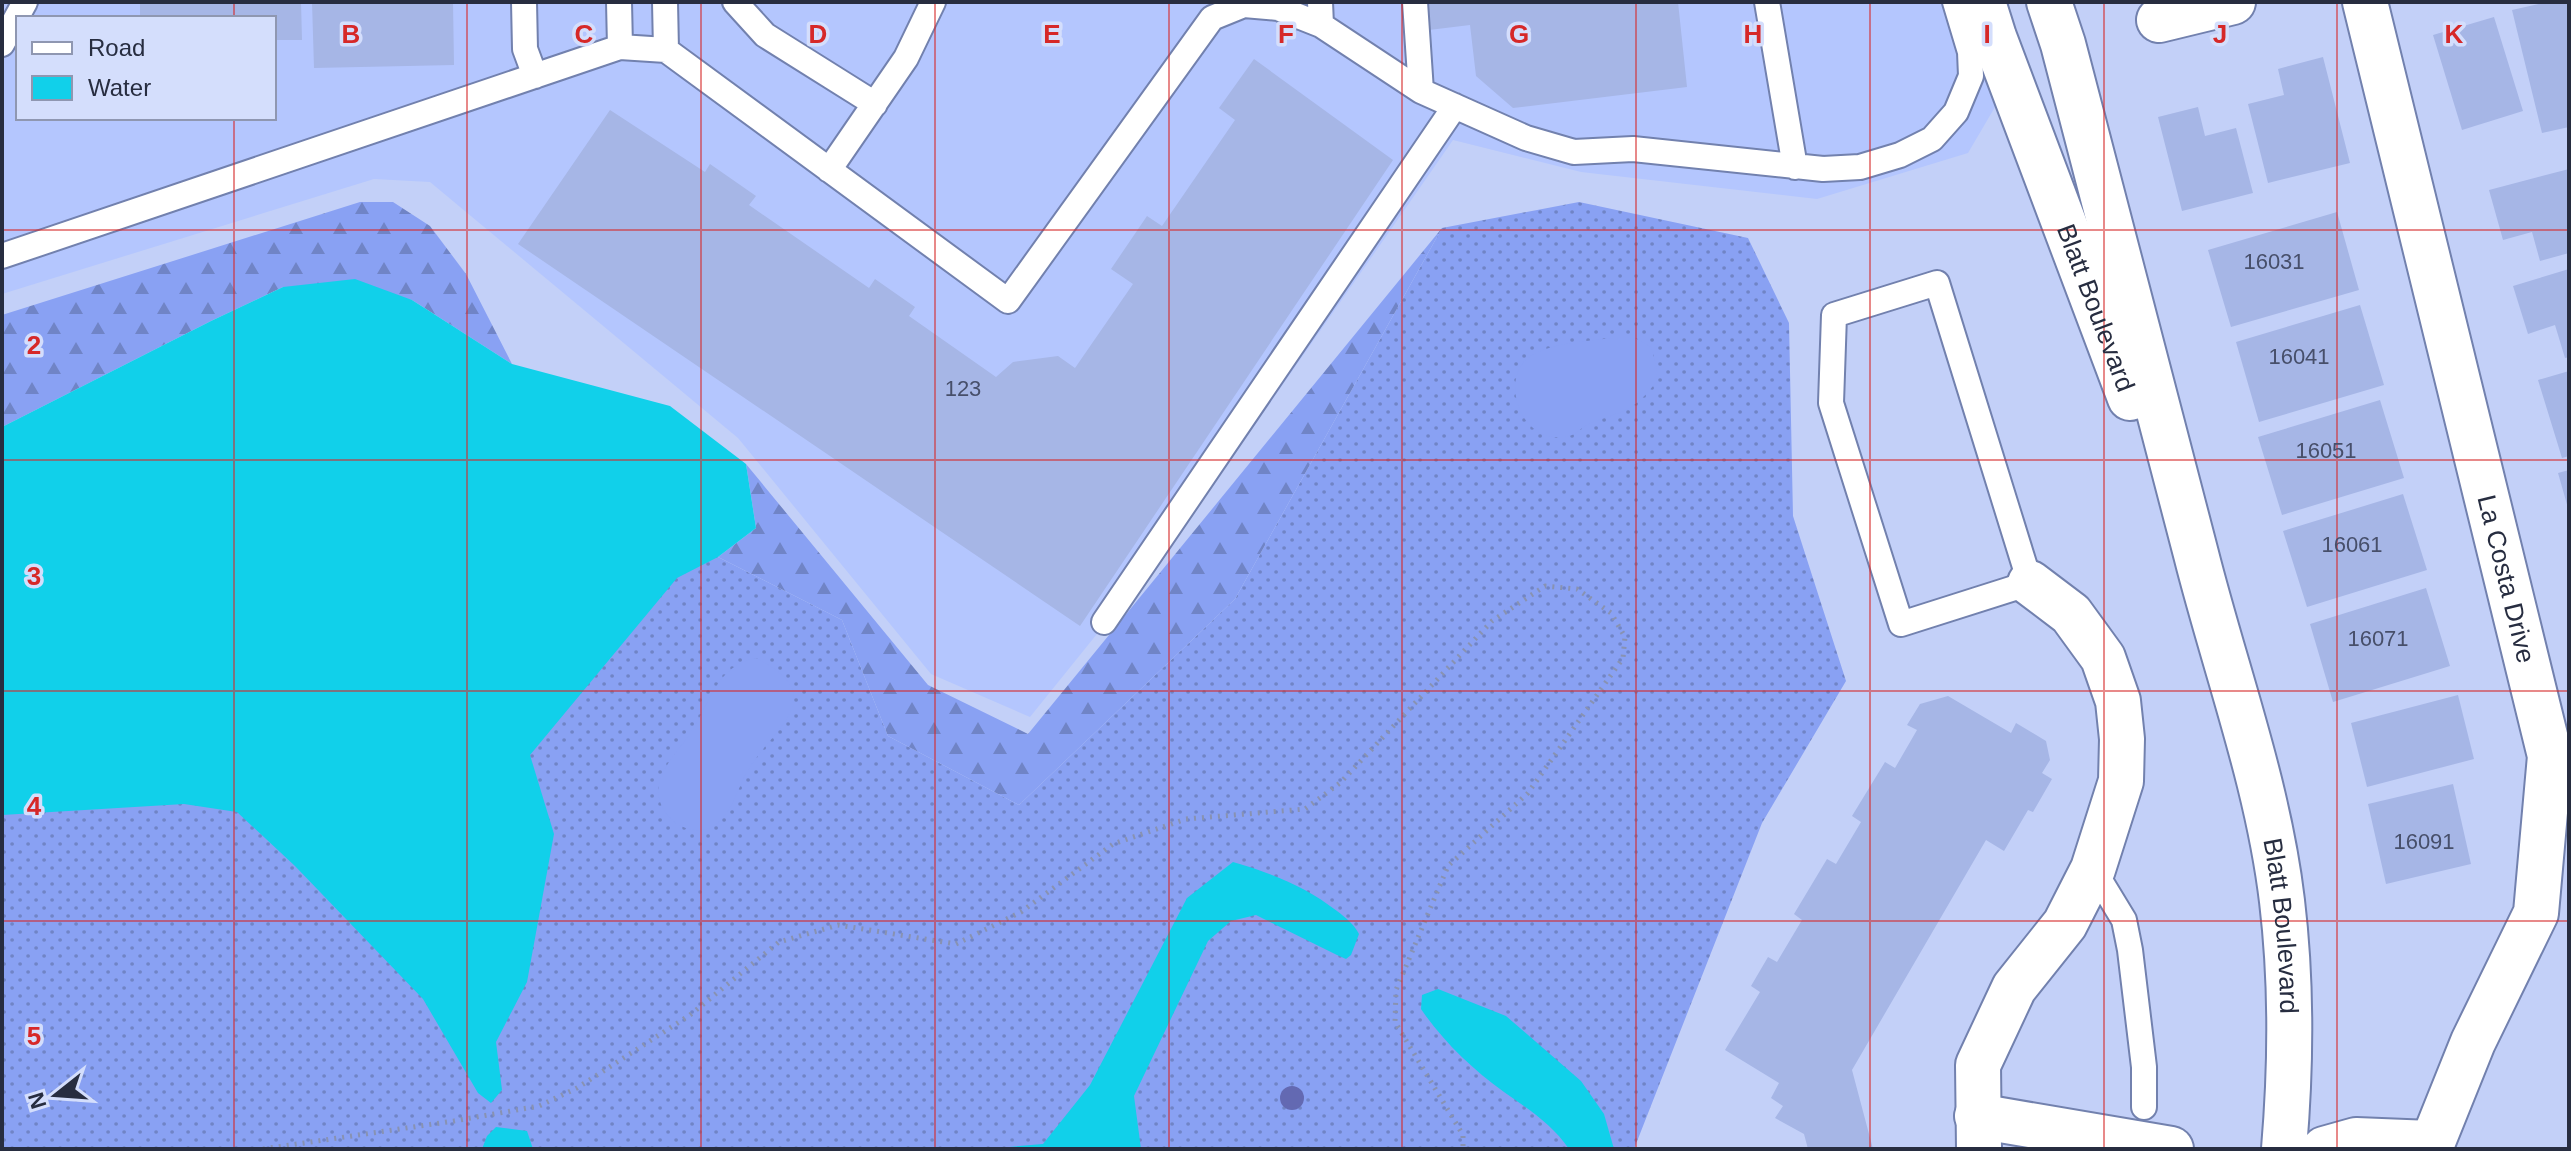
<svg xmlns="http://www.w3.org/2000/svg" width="2571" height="1151" font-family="Arial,sans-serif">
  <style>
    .built { fill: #b4c6fe; fill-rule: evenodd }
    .grass { fill: url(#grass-dots) }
    .forest { fill: url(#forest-firs) }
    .garden { fill: #89a1f3 }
    .water { fill: #11d0ea }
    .building { fill: #a6b6e6 }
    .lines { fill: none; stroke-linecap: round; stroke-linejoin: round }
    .service-casing { stroke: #7281ae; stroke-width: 28 }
    .minor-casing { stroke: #7281ae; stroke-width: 48 }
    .tertiary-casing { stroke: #7281ae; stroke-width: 48 }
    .path { stroke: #8892b2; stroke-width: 5; stroke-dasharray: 2 6; stroke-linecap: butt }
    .service { stroke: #fff; stroke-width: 24 }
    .minor { stroke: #fff; stroke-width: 44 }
    .tertiary { stroke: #fff; stroke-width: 44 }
    .tree { fill: #6369b2 }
    .grid { fill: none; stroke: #d62828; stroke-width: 2; stroke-opacity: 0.55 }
    .labels { text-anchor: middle; stroke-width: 7; stroke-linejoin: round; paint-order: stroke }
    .number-label { font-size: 22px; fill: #474f6a }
    .street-label { font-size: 26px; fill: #272d40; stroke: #d4defc }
    .grid-label { font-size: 26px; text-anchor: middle; font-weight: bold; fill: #d62828; stroke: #d4defc; stroke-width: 7; stroke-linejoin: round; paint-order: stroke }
  </style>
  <defs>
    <pattern id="grass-dots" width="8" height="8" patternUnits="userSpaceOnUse" patternTransform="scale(2)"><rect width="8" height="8" fill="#89a1f3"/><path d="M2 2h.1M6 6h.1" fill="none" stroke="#7084c6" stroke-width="1.8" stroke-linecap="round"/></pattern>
    <pattern id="forest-firs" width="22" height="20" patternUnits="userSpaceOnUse" patternTransform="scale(2)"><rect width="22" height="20" fill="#89a1f3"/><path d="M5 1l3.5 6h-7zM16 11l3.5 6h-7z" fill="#7084c6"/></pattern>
  </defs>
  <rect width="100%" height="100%" fill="#c3d0f8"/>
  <path class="built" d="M2,2H1959L1995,107L1968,153L1817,199L1581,172L1453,140L1188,521L1030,717L931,674L738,438L430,182L374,179L2,294ZM18,18H274V118H18Z"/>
  <path class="grass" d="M1579,202L1748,238L1789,323L1793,516L1846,681L1762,823L1634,1149H2V427L718,557L842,620L888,736L1019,805L1235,599L1442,228Z"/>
  <path class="forest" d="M360,202H393L430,226L466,274L512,364L412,300L283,287L211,321L2,427V315Z
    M1442,228L1235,599L1019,805L888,736L842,620L718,557L756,528L746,464L928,685L1028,734Z"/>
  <path class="garden" d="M1613,338H1635L1651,347L1656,364L1657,381C1649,391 1642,400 1631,407C1616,416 1599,418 1585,426C1579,430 1576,434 1569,436C1563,437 1551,438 1545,435C1516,425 1504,377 1528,358C1547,343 1589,341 1613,338Z
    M756,658C825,693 785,719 754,761C735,785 730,839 689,829C678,826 672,821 665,812C645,780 675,757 691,732C711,702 716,666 756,658Z"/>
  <path class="water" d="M355,279L412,300L512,364L670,406L746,464L756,528L718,557L677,578L530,755L554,834L527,982L496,1042L502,1090L491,1103L478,1093L423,999L295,866L237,812L184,804L2,815V427L211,321L283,287Z
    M1233,862C1271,873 1305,886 1337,911C1346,918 1354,924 1359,934L1351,955L1346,959L1337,955L1256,915L1231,921L1208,941L1134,1096L1141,1149H986L1043,1144L1090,1085L1187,898Z
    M1438,989L1506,1016L1581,1081L1604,1114L1614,1149H1569C1552,1124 1528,1109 1504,1092C1472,1069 1442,1040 1421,1009L1422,995Z
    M496,1127L527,1131L533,1149H482L487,1136Z"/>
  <path class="building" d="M140,2H301L302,40H274V18H140Z
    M312,2H453L454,65L314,68Z
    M1425,2H1678L1687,87L1513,108L1476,76L1470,25L1429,30Z
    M2548,2H2569V127L2542,133L2512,10Z
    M2494,17L2523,111L2462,130L2433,35Z
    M2323,57L2350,163L2268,183L2248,104L2284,95L2278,69Z
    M1254,59L1393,160L1080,626L518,244L610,110L705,172L710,164L756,196L749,205L869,288L875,279L915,307L909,316L996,377L1013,362L1058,356L1075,368L1133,284L1111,269L1147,216L1162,226L1235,120L1219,108Z
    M2198,107L2205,136L2236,128L2253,193L2182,211L2158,117Z
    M2569,169V253L2540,261L2532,232L2503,240L2489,190Z
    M2337,212L2359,290L2231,327L2208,250Z
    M2569,269V357L2565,358L2555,325L2528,334L2513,286Z
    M2360,305L2384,385L2259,422L2236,342Z
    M2569,371V456L2562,458L2538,380Z
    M2380,400L2404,478L2282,515L2258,437Z
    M2569,470V508H2568L2558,473Z
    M2403,494L2427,570L2307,607L2283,531Z
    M2426,588L2450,666L2333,702L2310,624Z
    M2458,695L2474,759L2367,787L2351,723Z
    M1948,696L2011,733L2016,723L2046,741L2050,760L2042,773L2052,779L2033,812L2028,810L2004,851L1986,840L1852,1070L1873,1149H1808L1804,1134L1775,1118L1783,1106L1771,1098L1779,1083L1725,1050L1760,992L1751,986L1768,957L1777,962L1802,920L1794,914L1827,859L1836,864L1861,822L1852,816L1885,762L1895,768L1917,730L1907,725L1920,704Z
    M2453,784L2471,864L2386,884L2368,804Z"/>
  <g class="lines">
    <g class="service-casing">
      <path id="service" d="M524,2L525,49L535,76
        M619,2L620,47
        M665,2L666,50
        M735,2L765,35L875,104
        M1320,2L1321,25L1421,91L1526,138L1574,152L1633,149L1823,169L1860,167L1900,155L1932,139L1956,112L1971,76L1970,52L1955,2
        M1415,2L1421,91
        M1767,2L1795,167
        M2,44L25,2
        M829,170L906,58L933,2
        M2,256L620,47L666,50L1008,301L1212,18L1244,5L1278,8L1321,25
        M1937,283L2030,583L1901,624L1831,403L1834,315Z
        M1104,622L1455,106
        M2093,869L2124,920L2130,950L2144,1067V1107"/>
    </g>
    <g class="minor-casing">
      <g id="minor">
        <path id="s1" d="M2365,2L2550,756L2536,913L2473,1042L2430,1149"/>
        <path d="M2159,20L2233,2"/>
        <path d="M1977,1116L2171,1149"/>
        <path d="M1979,1149L1978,1065L2014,988L2065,924L2093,869L2121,781L2122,739L2118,701L2103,658L2071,614L2030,583"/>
        <path d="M2324,1149L2356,1140L2431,1143"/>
      </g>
    </g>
    <g class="tertiary-casing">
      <g id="tertiary">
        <path id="s2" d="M1983,2L1994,37L2130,398"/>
        <path id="s3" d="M2049,2L2063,44C2107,214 2151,384 2196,554C2225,669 2268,783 2282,901C2292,984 2291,1066 2284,1149"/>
      </g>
    </g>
    <path class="path" d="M263,1149L454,1121L539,1106L577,1088L690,1015L779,942L838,925L956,944L1021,912L1113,844L1186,819L1305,809L1340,783L1492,621L1545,586L1577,589L1611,613L1625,637L1623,658L1528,793L1448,866L1396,990L1395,1022L1463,1135V1149"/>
    <use href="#service" class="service"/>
    <use href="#minor" class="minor"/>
    <use href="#tertiary" class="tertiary"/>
  </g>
  <circle class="tree" cx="1292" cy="1098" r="12"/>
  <path class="grid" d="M234,2V18M467,2V1149M701,2V1149M935,2V1149M1169,2V1149M1402,2V1149M1636,2V1149M1870,2V1149M2104,2V1149M2337,2V1149M234,118V1149M2,230H2569M2,460H2569M2,691H2569M2,921H2569"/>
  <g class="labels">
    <g class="number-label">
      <text x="2274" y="269">16031</text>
      <text x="2299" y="364">16041</text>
      <text x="963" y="396">123</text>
      <text x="2326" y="458">16051</text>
      <text x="2352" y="552">16061</text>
      <text x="2378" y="646">16071</text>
      <text x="2424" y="849">16091</text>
    </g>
    <g class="street-label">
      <text dy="9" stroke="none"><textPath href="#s2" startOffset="326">Blatt Boulevard</textPath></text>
      <text dy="9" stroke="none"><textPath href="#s1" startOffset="594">La Costa Drive</textPath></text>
      <text dy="9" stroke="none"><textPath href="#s3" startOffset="954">Blatt Boulevard</textPath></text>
    </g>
  </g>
  <g class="grid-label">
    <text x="351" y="43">B</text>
    <text x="584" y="43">C</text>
    <text x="818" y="43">D</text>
    <text x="1052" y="43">E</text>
    <text x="1286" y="43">F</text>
    <text x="1519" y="43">G</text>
    <text x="1753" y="43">H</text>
    <text x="1987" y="43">I</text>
    <text x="2220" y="43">J</text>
    <text x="2454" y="43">K</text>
    <text x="34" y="354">2</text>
    <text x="34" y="585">3</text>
    <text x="34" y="815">4</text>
    <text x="34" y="1045">5</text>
  </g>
  <rect width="2571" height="1151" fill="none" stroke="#272d40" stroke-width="8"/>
  <rect x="16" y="16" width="260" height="104" fill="#d4defc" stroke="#8f97b1" stroke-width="2"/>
  <rect x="32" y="42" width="40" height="12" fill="#ffffff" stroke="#8f97b1" stroke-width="2"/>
  <text x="88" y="56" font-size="24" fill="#272d40">Road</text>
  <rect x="32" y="76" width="40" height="24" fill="#11d0ea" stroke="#8f97b1" stroke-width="2"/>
  <text x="88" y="96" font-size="24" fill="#272d40">Water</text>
  <g transform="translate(56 1095) rotate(253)" stroke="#d4defc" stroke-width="6" paint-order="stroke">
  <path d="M0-6L14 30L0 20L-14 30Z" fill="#272d40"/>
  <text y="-12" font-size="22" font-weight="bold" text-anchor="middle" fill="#272d40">N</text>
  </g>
</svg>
